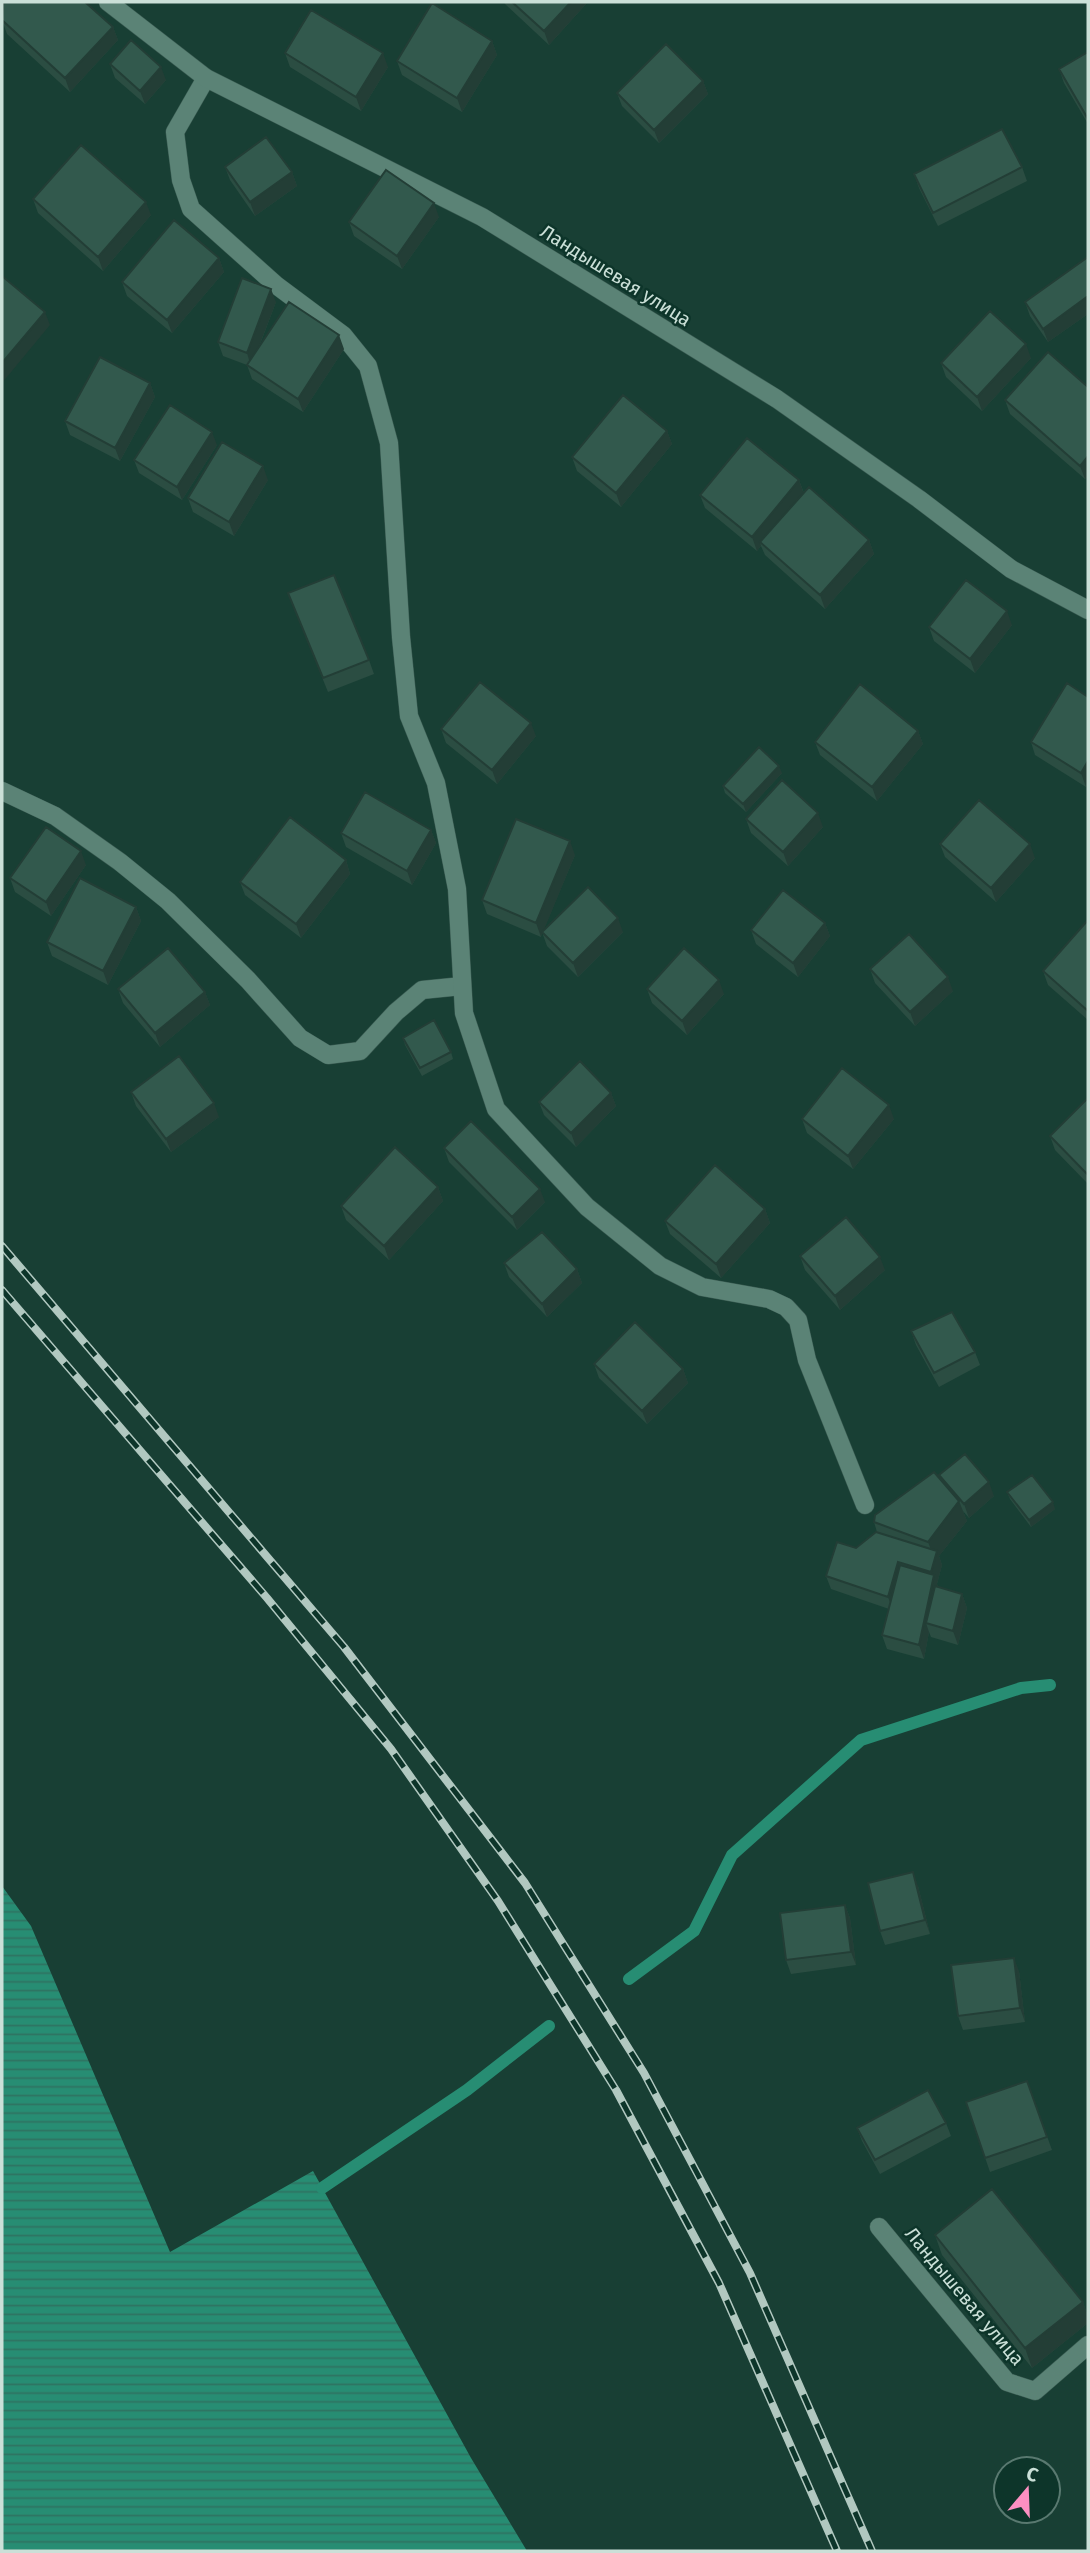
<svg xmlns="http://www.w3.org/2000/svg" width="1090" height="2553" font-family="'Fira Sans',sans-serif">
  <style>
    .water { fill: url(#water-rules) }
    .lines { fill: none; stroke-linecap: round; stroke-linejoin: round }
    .stream { stroke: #278d73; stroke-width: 12 }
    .lane-casing { stroke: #395a51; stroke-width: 19 }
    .street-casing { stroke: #395a51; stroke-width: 19 }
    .secondary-casing { stroke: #395a51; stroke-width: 19 }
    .lane { stroke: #5b8376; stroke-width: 18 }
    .street { stroke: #5b8376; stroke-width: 18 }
    .secondary { stroke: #5b8376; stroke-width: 18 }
    .rail-casing { stroke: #b1c8c0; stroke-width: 8 }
    .rail { stroke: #0d352a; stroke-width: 5; stroke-dasharray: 16; stroke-linecap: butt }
    .wall { fill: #2b4d42 }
    .shaded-wall { fill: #233e36 }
    .building { fill: #32594d; stroke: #233e36; stroke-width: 2 }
    .labels { text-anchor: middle; stroke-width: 5; stroke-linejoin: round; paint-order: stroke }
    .street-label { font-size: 19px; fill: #cbe0d8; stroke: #0d352a }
  </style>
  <defs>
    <pattern id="water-rules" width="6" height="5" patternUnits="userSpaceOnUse" patternTransform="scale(1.75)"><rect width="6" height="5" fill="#278d73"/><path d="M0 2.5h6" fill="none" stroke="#2f7362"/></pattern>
  </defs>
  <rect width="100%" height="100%" fill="#183f34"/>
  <path class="water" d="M2,1886L31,1926L170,2252L313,2171L471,2458L527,2551H2Z"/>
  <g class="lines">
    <path class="stream" d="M629,1979L694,1931L732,1855L861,1740L1021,1688L1050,1685
      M322,2188L467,2090L549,2026"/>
    <g class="lane-casing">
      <path id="lane" d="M2,791L55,816L120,862L168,901L248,980L300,1038L328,1055L360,1051L396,1012L422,990L462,986"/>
    </g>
    <g class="street-casing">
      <path id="street" d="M206,78L175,132L181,180L191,209L276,285L343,335L368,366L389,443L401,637L409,716L436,783L457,889L464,1013L496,1109L587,1207L660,1266L702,1287L769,1299L786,1307L798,1320L807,1360L865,1505
        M879,2227L1007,2382L1035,2391L1088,2345"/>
    </g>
    <g class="secondary-casing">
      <path id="secondary" d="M108,2L206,78L482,217L777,399L919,499L1011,569L1088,610"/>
    </g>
    <use href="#lane" class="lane"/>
    <use href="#street" class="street"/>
    <use href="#secondary" class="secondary"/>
    <g class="rail-casing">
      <path id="rail" d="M2,1246L344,1647L525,1883L644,2073L750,2273L872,2551
        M2,1290L267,1598L391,1749L498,1901L616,2090L719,2283L837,2551"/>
    </g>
    <use href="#rail" class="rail"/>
  </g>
  <path class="wall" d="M504,2H587V3L549,45L505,4Z
    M2,20L113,27L118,40L70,92L7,34Z
    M492,41L497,55L462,112L402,75L397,61Z
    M1088,52V124L1064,83L1059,69Z
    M285,53L388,67L361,111L290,67Z
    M110,64L166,80L145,104L115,78Z
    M703,81L708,94L659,143L622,106L617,93Z
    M225,167L292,172L297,186L255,216L230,180Z
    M1022,167L1027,181L938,226L919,188L914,174Z
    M33,199L151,215L103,271L38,213Z
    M439,217L402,269L354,236L349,222Z
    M1088,257V314L1048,342L1030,316L1025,302Z
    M219,258L224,272L172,333L127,296L122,282Z
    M276,302L259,347L344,349L303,412L252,379L247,365L223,356L218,342Z
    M1031,358L982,411L946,377L941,363Z
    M150,383L155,397L120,461L70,435L65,421Z
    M1088,387V476L1085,479L1010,414L1005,400Z
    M667,431L672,444L621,507L577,471L572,457Z
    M217,445L182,500L139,473L134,460Z
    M268,480L234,536L193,512L188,498Z
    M799,480L804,493L869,540L874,554L825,609L765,555L761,546L757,551L705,508L700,495Z
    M293,606L369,660L374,674L328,692Z
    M1012,625L975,673L934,641L929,627Z
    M1088,697V782L1086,787L1035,755L1031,742Z
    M441,729L536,736L497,784L446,743Z
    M918,731L923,744L877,801L820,755L815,742Z
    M782,773L746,812L725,793L723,786Z
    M746,819L823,827L788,866L751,833Z
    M431,830L436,843L412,885L346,847L341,833Z
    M940,844L1035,858L996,902L945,857Z
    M575,855L543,931L623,932L578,977L547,946L542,932L541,937L487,914L482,900Z
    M346,860L350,874L301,938L245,895L240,882Z
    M86,865L51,916L15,892L10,878Z
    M136,907L141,921L108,985L52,956L47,942Z
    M1088,920V1020L1048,985L1043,971Z
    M825,923L830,936L798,977L756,944L751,930Z
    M870,969L953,991L915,1026L875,983Z
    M118,989L205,992L210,1005L160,1047L123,1003Z
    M647,989L724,994L687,1035L652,1003Z
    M403,1038L451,1052L453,1059L422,1076L405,1045Z
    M131,1092L219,1117L171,1152L136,1106Z
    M611,1093L616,1106L576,1147L544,1115L539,1102Z
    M1088,1098V1184L1055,1150L1050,1136Z
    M802,1119H894L853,1169L807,1133Z
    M444,1148L545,1202L517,1230L449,1162Z
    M438,1187L443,1201L389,1260L346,1220L341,1206Z
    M765,1209L770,1223L721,1278L670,1234L665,1221Z
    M800,1256L885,1270L840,1310L805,1270Z
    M504,1263L577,1269L582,1283L547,1317L509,1277Z
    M911,1331L975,1352L980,1365L939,1387L916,1345Z
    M594,1364L683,1369L688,1383L647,1424L599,1378Z
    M939,1475L994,1496L969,1518L963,1511L967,1521L939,1556L942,1565L937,1584L938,1587L962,1594L967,1608L958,1645L931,1637L929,1632L924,1659L887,1649L882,1635L889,1609L831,1589L826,1576L856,1548L877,1532L874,1522L940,1479Z
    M1007,1492L1055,1509L1031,1527L1010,1499Z
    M918,1886L930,1934L885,1945L880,1931Z
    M845,1905L850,1918L856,1965L791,1974L786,1960Z
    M1019,1971L1025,2022L963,2030L958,2016Z
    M1027,2081L1052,2150L990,2172L966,2102Z
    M946,2123L951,2136L880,2174L862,2141L857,2128Z
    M935,2235L1083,2302L1088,2317V2323L1032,2368L942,2255Z"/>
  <path class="shaded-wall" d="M571,2H587V3L549,45L544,31Z
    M113,27L118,40L70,92L65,78Z
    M492,41L497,55L462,112L457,98Z
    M383,53L388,67L361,111L356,97Z
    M161,67L166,80L145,104L140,91Z
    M703,81L708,94L659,143L654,130Z
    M292,172L297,186L255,216L250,202Z
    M146,202L151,215L103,271L98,257Z
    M434,203L439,217L402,269L397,256Z
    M219,258L224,272L172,333L167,320Z
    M271,289L276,302L251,367L247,353Z
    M1088,296V314L1048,342L1043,329Z
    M45,312L50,325L2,383V363Z
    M339,335L344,349L303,412L298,399Z
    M1026,344L1031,358L982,411L977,397Z
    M150,383L155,397L120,461L115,448Z
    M667,431L672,444L621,507L616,493Z
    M212,432L217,445L182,500L177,487Z
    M1088,456V476L1085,479L1080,466Z
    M263,466L268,480L234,536L229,522Z
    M799,480L804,494L760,542L761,546L757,551L752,537Z
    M869,540L874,554L825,609L820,595Z
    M1007,611L1012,625L975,673L970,659Z
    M531,723L536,736L497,784L492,770Z
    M918,731L923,744L877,801L872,787Z
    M1088,761V782L1086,787L1081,773Z
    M779,766L782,773L746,812L743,804Z
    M818,813L823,827L788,866L783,852Z
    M431,830L436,843L412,885L407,871Z
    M570,841L575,855L541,937L536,923Z
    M1030,844L1035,858L996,902L991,888Z
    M81,851L86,865L51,916L46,902Z
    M346,860L350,874L301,938L296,924Z
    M136,907L141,921L108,985L103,971Z
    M618,918L623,932L578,977L573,963Z
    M825,923L830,936L798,977L793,963Z
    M948,977L953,991L915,1026L910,1012Z
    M719,980L724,994L687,1035L682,1021Z
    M205,992L210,1005L160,1047L155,1033Z
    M611,1093L616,1106L576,1147L571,1133Z
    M214,1103L219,1117L171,1152L166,1139Z
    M889,1105L894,1119L853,1169L848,1156Z
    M438,1187L443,1201L389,1260L384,1246Z
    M540,1189L545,1202L517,1230L512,1217Z
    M765,1209L770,1223L721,1278L716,1264Z
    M880,1257L885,1270L840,1310L835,1296Z
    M577,1269L582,1283L547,1317L542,1304Z
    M683,1369L688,1383L647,1424L642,1411Z
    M989,1482L994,1496L969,1518L964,1504Z
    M959,1501L967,1521L939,1556L942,1565L937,1584L939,1589L926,1623L929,1632L924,1659L919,1645L933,1578L931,1572L935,1560L928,1542Z
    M1053,1502L1055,1509L1031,1527L1029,1520Z
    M898,1562L903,1576L893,1610L888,1597Z
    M962,1594L967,1608L958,1645L953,1631Z
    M913,1872L918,1886L930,1934L925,1920Z
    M845,1905L850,1918L856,1965L851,1952Z
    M1014,1958L1019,1971L1025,2022L1020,2008Z
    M1083,2302L1088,2317V2323L1032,2368L1025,2348Z"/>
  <path class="building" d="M3,2H85L113,27L65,78L2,20Z
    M512,2H571L544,31Z
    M432,3L492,41L457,98L397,61Z
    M311,10L383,53L356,97L285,53Z
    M131,40L161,67L140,91L110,64Z
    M666,44L703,81L654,130L617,93Z
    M1088,52V119L1059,69Z
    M1002,129L1022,167L933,213L914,174Z
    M266,137L292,172L250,202L225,167Z
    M81,145L146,202L98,257L33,199Z
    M386,170L434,203L397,256L349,222Z
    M174,220L219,258L167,320L122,282Z
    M1088,257V296L1043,329L1025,302Z
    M2,276L45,312L2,363Z
    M242,278L271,289L247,353L218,342Z
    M289,302L339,335L298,399L247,365Z
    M990,311L1026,344L977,397L941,363Z
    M1048,352L1088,387V456L1080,466L1005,400Z
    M100,357L150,383L115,448L65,421Z
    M623,395L667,431L616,493L572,457Z
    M170,405L212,432L177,487L134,460Z
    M747,438L799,480L752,537L700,495Z
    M222,442L263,466L229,522L188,498Z
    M809,487L869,540L820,595L760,542Z
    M334,575L369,660L323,678L288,593Z
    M966,580L1007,611L970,659L929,627Z
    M480,682L531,723L492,770L441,729Z
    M1067,683L1088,697V761L1081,773L1031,742Z
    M860,684L918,731L872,787L815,742Z
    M759,747L779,766L743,804L723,786Z
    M782,780L818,813L783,852L746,819Z
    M365,792L431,830L407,871L341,833Z
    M979,800L1030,844L991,888L940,844Z
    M290,817L346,860L296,924L240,882Z
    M516,819L570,841L536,923L482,900Z
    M46,827L81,851L46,902L10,878Z
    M80,878L136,907L103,971L47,942Z
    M588,887L618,918L573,963L542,932Z
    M783,890L825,923L793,963L751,930Z
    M1088,920V1011L1043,971Z
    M909,934L948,977L910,1012L870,969Z
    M168,948L205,992L155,1033L118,989Z
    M684,948L719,980L682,1021L647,989Z
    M434,1020L451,1052L420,1068L403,1038Z
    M179,1056L214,1103L166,1139L131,1092Z
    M580,1061L611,1093L571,1133L539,1102Z
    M842,1068L889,1105L848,1156L802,1119Z
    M1088,1098V1175L1050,1136Z
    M471,1121L540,1189L512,1217L444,1148Z
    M395,1147L438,1187L384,1246L341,1206Z
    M715,1165L765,1209L716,1264L665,1221Z
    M846,1217L880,1257L835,1296L800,1256Z
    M542,1232L577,1269L542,1304L504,1263Z
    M952,1312L975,1352L934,1373L911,1331Z
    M635,1322L683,1369L642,1411L594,1364Z
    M965,1454L989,1482L964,1504L939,1475Z
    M934,1472L959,1501L928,1542L874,1522L875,1515Z
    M1032,1475L1053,1502L1029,1520L1007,1492Z
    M876,1532L937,1551L931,1572L898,1562L888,1597L826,1576L837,1542L856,1548Z
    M900,1565L934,1575L919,1645L882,1635Z
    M935,1586L962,1594L953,1631L926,1623Z
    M913,1872L925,1920L880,1931L868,1883Z
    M845,1905L851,1952L786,1960L780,1913Z
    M1014,1958L1020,2008L958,2016L951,1965Z
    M1027,2081L1047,2137L985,2158L966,2102Z
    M928,2090L946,2123L875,2160L857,2128Z
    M992,2189L1083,2302L1025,2348L935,2235Z"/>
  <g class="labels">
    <g class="street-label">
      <text transform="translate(616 275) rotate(32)" y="7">Ландышевая улица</text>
      <text transform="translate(965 2296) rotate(50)" y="7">Ландышевая улица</text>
    </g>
  </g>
  <rect width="1090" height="2553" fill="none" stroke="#cbe0d8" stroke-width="7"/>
  <g transform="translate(1027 2490) rotate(19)"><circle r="33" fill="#0d352a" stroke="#597970" stroke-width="2"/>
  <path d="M0-5L12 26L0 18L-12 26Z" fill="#fc8fc1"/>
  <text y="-10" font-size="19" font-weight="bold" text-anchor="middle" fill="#cbe0d8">С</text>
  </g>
</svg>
